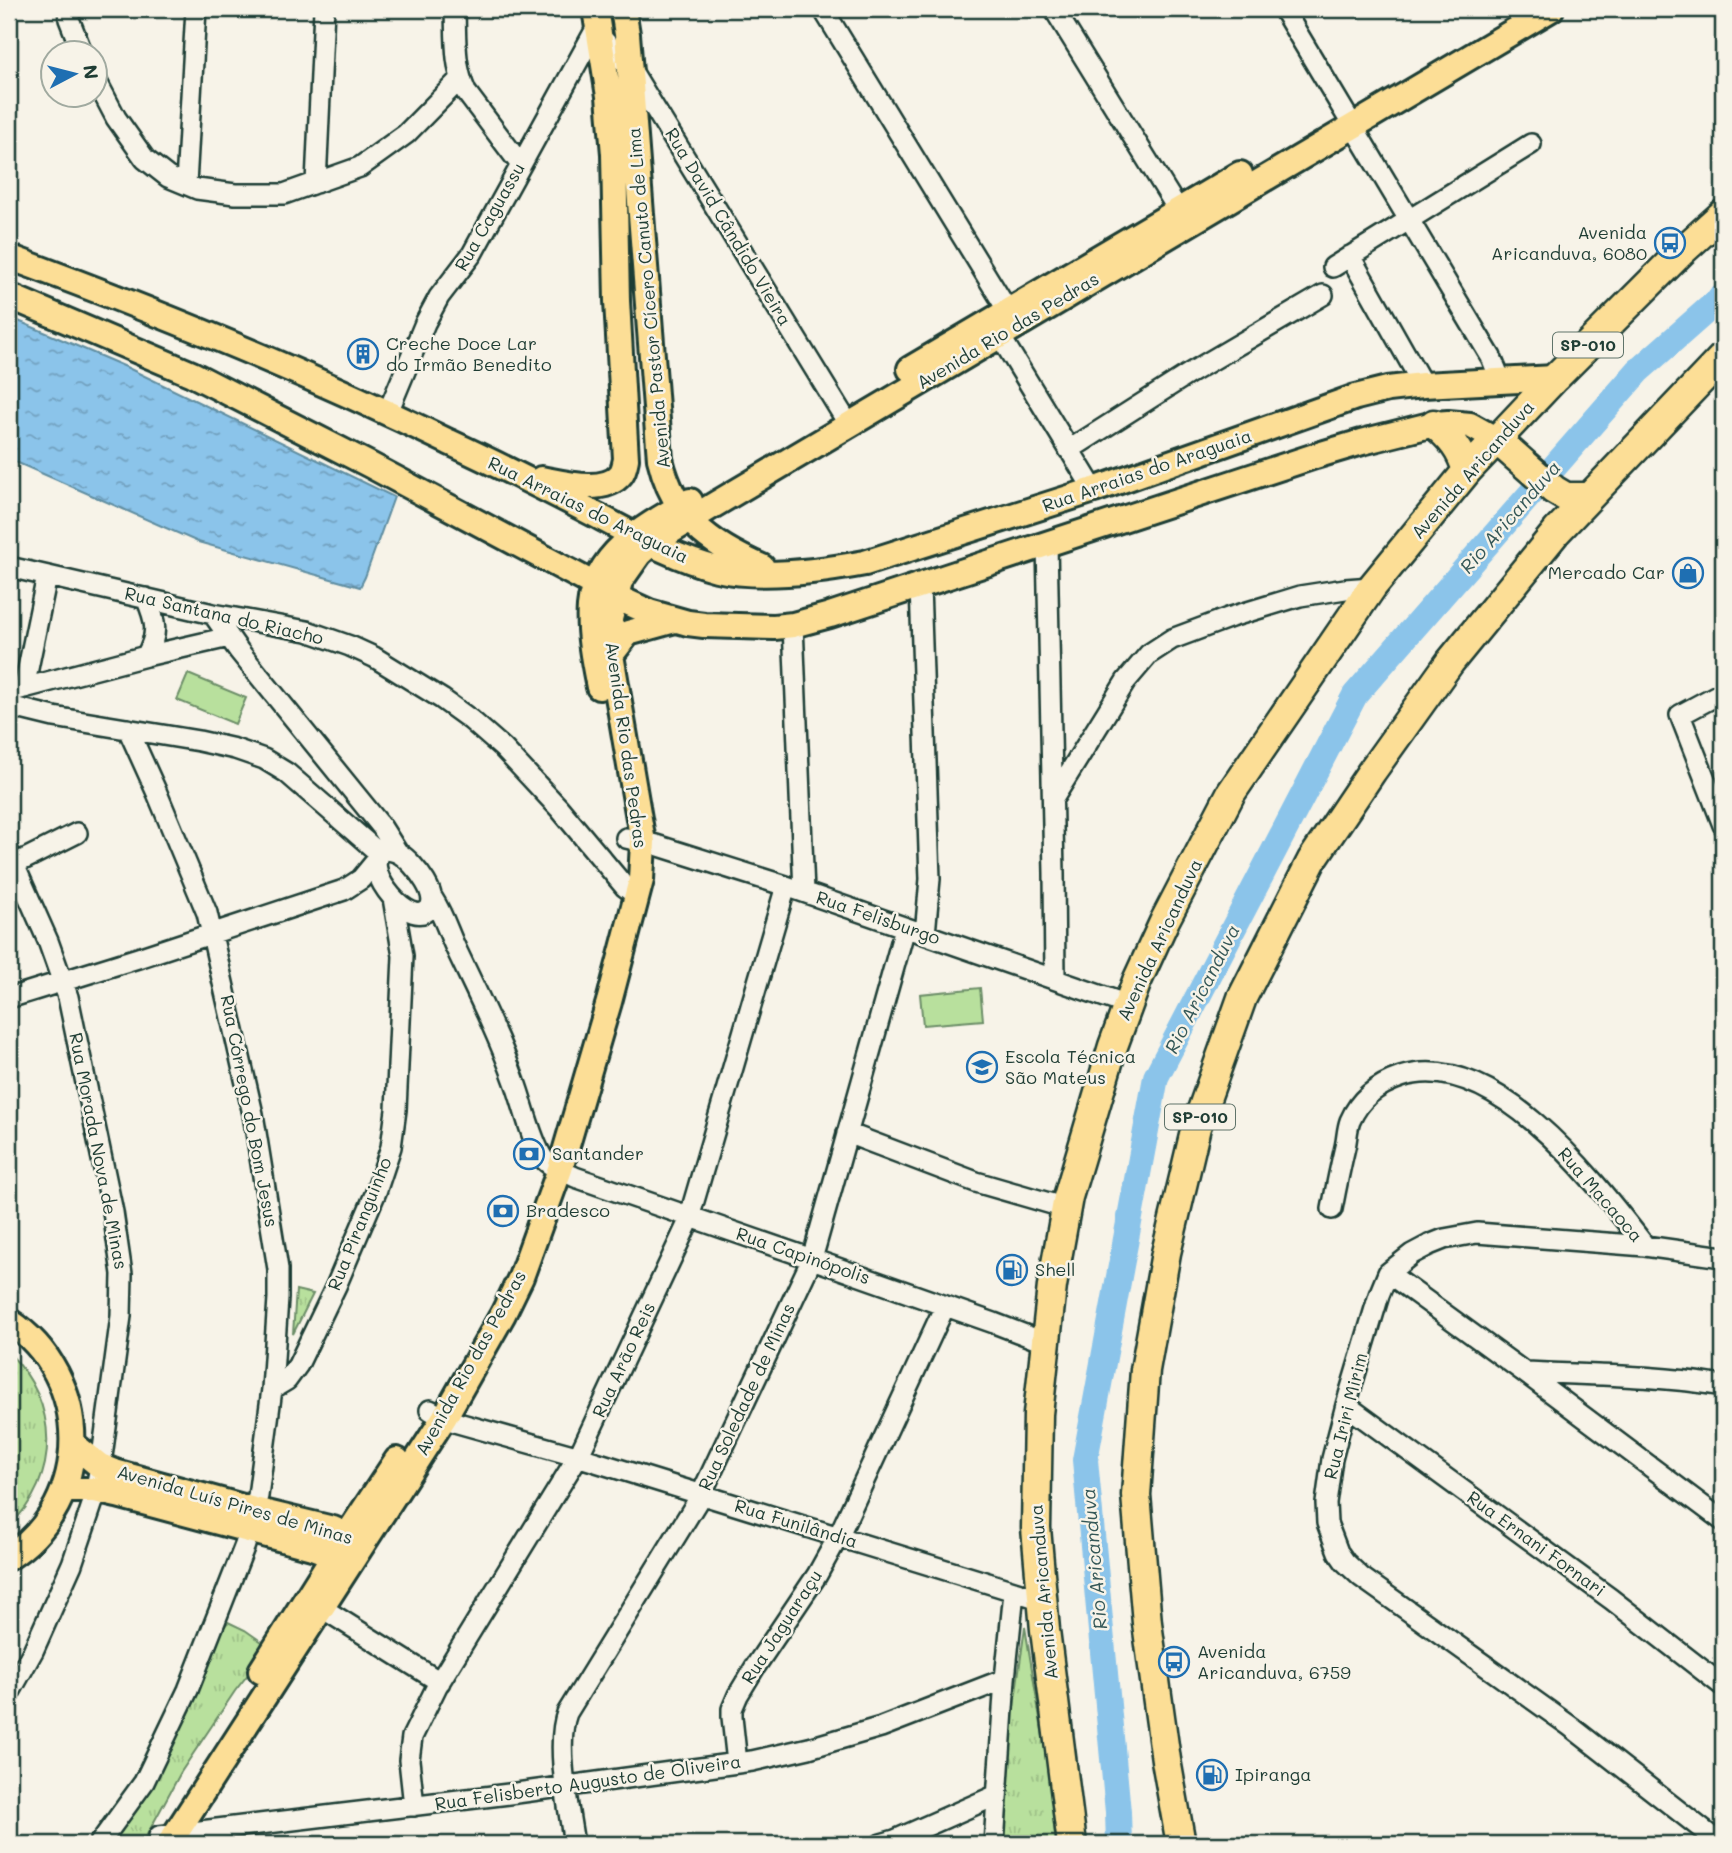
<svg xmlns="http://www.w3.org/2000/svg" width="1732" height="1853" font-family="Mali,sans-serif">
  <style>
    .park { fill: url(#park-tufts); stroke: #6c8e68; stroke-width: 2 }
    .garden { fill: #b8e09d; stroke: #6c8e68; stroke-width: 2 }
    .water { fill: url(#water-ripples); stroke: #608ea1; stroke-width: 2 }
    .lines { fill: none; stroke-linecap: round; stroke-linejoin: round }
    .river { stroke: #8bc4ea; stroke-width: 26 }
    .minor-casing { stroke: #1f3d34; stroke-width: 24 }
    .major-casing { stroke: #1f3d34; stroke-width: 30 }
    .highway-casing { stroke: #1f3d34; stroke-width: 33 }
    .minor { stroke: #f7f3e8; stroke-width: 19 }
    .major { stroke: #fcde96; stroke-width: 24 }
    .highway { stroke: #fcde96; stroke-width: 28 }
    .labels { text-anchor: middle; stroke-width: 5; stroke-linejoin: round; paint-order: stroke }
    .shield { fill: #f7f3e8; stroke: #60746a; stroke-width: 2 }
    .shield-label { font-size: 16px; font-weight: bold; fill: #1f3d34 }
    .street-label { font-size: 18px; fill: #1f3d34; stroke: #f7f3e8 }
    .poi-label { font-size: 18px; fill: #1f3d34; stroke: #f7f3e8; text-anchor: start }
    .water-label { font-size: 19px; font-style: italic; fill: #355858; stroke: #f7f3e8 }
  </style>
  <defs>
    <pattern id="park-tufts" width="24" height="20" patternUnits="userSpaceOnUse" patternTransform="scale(1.75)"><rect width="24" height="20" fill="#b8e09d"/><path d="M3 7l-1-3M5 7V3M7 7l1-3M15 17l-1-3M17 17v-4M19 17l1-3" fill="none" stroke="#9ec188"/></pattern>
    <pattern id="water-ripples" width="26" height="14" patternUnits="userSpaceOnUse" patternTransform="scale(1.75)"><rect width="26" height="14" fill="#8bc4ea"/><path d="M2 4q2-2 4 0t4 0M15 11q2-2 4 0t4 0" fill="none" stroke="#71a0be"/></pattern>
  </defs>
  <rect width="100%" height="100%" fill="#f7f3e8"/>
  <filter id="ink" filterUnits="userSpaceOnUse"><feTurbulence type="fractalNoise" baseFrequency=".0143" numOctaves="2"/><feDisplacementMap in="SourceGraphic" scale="14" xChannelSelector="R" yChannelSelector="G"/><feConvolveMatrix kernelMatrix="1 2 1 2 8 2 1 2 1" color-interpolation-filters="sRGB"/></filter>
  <g filter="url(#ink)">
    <path class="park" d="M296,1290L313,1294L293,1334Z
      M9,1353C59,1402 61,1478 9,1526Z
      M228,1622L245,1630L262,1642L261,1652L253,1668L235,1691L181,1772L142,1844H104L218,1635Z
      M1025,1627L1048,1767L1056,1844H1003L1012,1721Z"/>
    <path class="garden" d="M188,674L246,698L235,724L177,700Z
      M980,988L983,1020L923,1025L920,994Z"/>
    <path class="water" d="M9,317L126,367L394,497L365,577L360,587L198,542L9,459Z"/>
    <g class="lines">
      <path class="river" d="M1119,1844L1118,1812L1085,1460L1156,1077L1355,695L1638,371L1723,296"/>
      <g class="minor-casing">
        <path id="minor" d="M68,9L69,19L82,52
          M455,9C456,38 454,66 466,92L521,165
          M823,9L1008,311
          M1054,9L1185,221
          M1283,9L1491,357L1501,381
          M1515,9L1525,25
          M599,35L630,68L849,425
          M94,76L116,118L145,159L168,177L197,189L235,194H284L360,167L406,134L460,79
          M316,183L324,9
          M186,184L196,9
          M1350,256L1423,385
          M1333,267L1531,144
          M1000,336L1094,490
          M388,412L425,323L439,297L472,254L598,25
          M1069,450L1190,373L1323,295
          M1047,544L1054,873L1055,979
          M9,567L213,614L307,631L350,646L374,657L442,699L471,720L503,748L559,808L625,887L637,896
          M920,586L930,879L925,934
          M146,598C156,621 159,633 146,656
          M213,614L239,651L381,826L398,853
          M793,625L804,892
          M24,688L47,576
          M9,692L146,656L229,637
          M1723,692L1680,715L1723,825
          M9,706L54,717L199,741L235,749L264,759L287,773L379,853
          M128,729L157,793L207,913L253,1114L278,1269V1298L272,1389L258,1496L254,1510
          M1053,799L1126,681L1149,654L1172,639L1231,617L1300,596L1345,589L1372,587
          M626,838L656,845L786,886L1128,1005
          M384,850C391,850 395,851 400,854C413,862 446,901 425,912C404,923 358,864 384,850Z
          M9,853L48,941L68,997L113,1212L122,1274L121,1316L102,1457L93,1502L72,1564L33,1651L9,1694
          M15,864L77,833
          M433,899C444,916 449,935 458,953C478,995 499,1037 515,1082C523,1103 531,1140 543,1158C549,1167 566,1172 575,1177L812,1259L994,1323L1046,1343
          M9,998L138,958L344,890L361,879L375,862
          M847,1133L976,1182L1066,1208
          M1332,1209C1336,1188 1340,1168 1345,1147C1347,1139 1347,1129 1350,1121C1360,1098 1377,1085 1401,1077C1494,1047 1596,1183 1645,1246
          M1388,1273L1524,1372L1723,1521
          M1524,1372C1590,1375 1658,1375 1723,1386
          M272,1389L287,1380L298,1365L336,1286L376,1192L391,1147L396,1110L403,956L393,898
          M1346,1405L1611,1599L1723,1686
          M430,1410L444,1418L458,1423L583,1458L1043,1600
          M322,1608L440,1682
          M737,1763L732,1717V1709L738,1695L755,1667L817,1575L838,1537L945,1306
          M414,1806L409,1760L412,1737L437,1686L580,1453L687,1225L786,886
          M159,1836L509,1794L752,1761L809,1748L881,1727L1005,1679
          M99,1844L144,1782L188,1690L245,1545L249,1529
          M574,1844C569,1810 555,1744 567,1713L700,1497L812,1259L905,928
          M881,1844L895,1840L997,1795
          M994,1844L1005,1679L1014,1592
          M1721,1844L1570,1726L1361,1577L1345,1562L1338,1552L1327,1523L1326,1503L1332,1459L1346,1405L1379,1295L1388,1273L1412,1254L1429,1245L1444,1239L1477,1233L1645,1246L1723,1257"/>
      </g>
      <g class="major-casing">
        <path id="major" d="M623,9L627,34L660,459C674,518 709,544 762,567
          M9,257C158,312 306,372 449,442C499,465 548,490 596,515C636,536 674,558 717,569C760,579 822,571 865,563L1094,490L1356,397L1388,389L1423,385L1555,378
          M9,296L192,374L370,465L627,602L649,612L688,623L704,625L774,627L793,625L830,615L1315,456L1362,442L1434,424L1448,423L1470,425L1497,440
          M910,369L1240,174
          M541,479C563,483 605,495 621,474C624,470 625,464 626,459L617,301L614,154L609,96L595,9
          M611,655L628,633L675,620
          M599,687C594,662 588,633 590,607C595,552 648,525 690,501
          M9,1321C93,1376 94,1503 9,1557
          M73,1444L100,1466L115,1472L254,1510L333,1529L361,1541
          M64,1490H95L117,1495L312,1547L334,1555L346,1562
          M261,1671L334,1555L397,1460
          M169,1844L444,1418L503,1314L521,1277L560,1169L609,1002L641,880L643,842L611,655L610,619L616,596L620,581L639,554L650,544L714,505L1551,9"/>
      </g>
      <g class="highway-casing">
        <path id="highway" d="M1434,424C1451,438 1461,450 1467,471
          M1497,440L1554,490L1566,497H1588
          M1072,1844L1045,1630L1036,1528L1038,1414L1052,1286L1068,1197L1113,1046L1137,981L1165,920L1231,793L1372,587L1467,471L1555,378L1681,252L1723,214
          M1181,1844L1166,1760L1147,1623L1136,1495L1145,1370L1166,1253L1196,1127L1242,998L1312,860L1372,771L1450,662L1557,531L1723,357"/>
      </g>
      <use href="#minor" class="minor"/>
      <use href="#major" class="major"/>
      <use href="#highway" class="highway"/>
    </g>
  </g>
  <defs>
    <g id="bus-ring" transform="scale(1.575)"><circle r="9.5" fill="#f7f3e8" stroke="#1f6fb2" stroke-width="1.5"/><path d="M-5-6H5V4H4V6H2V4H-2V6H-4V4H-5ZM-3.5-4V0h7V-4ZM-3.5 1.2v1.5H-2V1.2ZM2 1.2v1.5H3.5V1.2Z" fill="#1f6fb2"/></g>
    <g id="building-ring" transform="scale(1.575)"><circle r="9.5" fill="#f7f3e8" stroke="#1f6fb2" stroke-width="1.5"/><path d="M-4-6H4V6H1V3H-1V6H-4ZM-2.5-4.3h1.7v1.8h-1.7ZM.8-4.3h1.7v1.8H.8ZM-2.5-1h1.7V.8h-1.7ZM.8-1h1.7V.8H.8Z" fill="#1f6fb2"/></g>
    <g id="shop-ring" transform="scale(1.575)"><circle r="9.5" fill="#f7f3e8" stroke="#1f6fb2" stroke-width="1.5"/><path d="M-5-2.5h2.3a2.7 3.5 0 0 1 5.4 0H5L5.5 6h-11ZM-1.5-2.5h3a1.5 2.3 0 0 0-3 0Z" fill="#1f6fb2"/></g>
    <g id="university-ring" transform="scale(1.575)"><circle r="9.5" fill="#f7f3e8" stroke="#1f6fb2" stroke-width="1.5"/><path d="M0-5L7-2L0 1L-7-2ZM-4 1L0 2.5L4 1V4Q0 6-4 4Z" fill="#1f6fb2"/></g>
    <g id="bank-ring" transform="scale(1.575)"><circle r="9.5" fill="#f7f3e8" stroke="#1f6fb2" stroke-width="1.5"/><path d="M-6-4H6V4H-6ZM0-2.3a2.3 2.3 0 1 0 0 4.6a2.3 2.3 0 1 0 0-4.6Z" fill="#1f6fb2"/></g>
    <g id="fuel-ring" transform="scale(1.575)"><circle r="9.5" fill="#f7f3e8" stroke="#1f6fb2" stroke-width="1.5"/><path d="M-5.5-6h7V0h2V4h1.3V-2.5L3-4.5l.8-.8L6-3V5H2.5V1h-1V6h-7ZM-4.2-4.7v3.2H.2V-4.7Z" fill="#1f6fb2"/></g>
  </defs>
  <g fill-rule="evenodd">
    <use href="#bus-ring" x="1670" y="243"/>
    <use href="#building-ring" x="363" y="354"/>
    <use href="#shop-ring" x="1688" y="573"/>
    <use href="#university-ring" x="982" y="1067"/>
    <use href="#bank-ring" x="529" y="1154"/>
    <use href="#bank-ring" x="503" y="1211"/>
    <use href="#fuel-ring" x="1012" y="1270"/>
    <use href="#bus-ring" x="1174" y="1662"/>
    <use href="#fuel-ring" x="1212" y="1775"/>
  </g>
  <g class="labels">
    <g class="shield">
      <rect x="1553" y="332.5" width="70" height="25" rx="5"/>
      <rect x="1165" y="1104.5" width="70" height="25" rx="5"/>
    </g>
    <g class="shield-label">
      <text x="1588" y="351">SP-010</text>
      <text x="1200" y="1123">SP-010</text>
    </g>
    <g class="street-label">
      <text transform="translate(490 217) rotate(-60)" y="6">Rua Caguassu</text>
      <text transform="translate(728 227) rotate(59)" y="6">Rua David Cândido Vieira</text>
      <text transform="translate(649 298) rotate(-95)" y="6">Avenida Pastor Cícero Canuto de Lima</text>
      <text transform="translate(1008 331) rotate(-31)" y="6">Avenida Rio das Pedras</text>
      <text transform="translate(1473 470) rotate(-49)" y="6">Avenida Aricanduva</text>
      <text transform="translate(1147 471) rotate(-19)" y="6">Rua Arraias do Araguaia</text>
      <text transform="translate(588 510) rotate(26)" y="6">Rua Arraias do Araguaia</text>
      <text transform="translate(224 616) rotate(13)" y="6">Rua Santana do Riacho</text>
      <text transform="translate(626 745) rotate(82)" y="6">Avenida Rio das Pedras</text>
      <text transform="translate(878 918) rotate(19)" y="6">Rua Felisburgo</text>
      <text transform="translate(1160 940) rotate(-65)" y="6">Avenida Aricanduva</text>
      <text transform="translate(249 1111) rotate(79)" y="6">Rua Córrego do Bom Jesus</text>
      <text transform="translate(98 1151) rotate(79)" y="6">Rua Morada Nova de Minas</text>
      <text transform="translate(1600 1195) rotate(49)" y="6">Rua Macaoca</text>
      <text transform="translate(360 1224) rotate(-68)" y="6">Rua Piranguinho</text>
      <text transform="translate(803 1256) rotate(19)" y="6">Rua Capinópolis</text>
      <text transform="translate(624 1360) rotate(-65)" y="6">Rua Arão Reis</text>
      <text transform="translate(471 1363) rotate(-61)" y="6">Avenida Rio das Pedras</text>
      <text transform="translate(747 1397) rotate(-65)" y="6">Rua Soledade de Minas</text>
      <text transform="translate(1346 1416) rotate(-76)" y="6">Rua Iriri Mirim</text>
      <text transform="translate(235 1505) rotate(16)" y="6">Avenida Luís Pires de Minas</text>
      <text transform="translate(796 1524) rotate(17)" y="6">Rua Funilândia</text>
      <text transform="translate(1536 1544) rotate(36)" y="6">Rua Ernani Fornari</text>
      <text transform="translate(1044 1592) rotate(-95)" y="6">Avenida Aricanduva</text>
      <text transform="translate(782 1627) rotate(-57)" y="6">Rua Jaguaraçu</text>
      <text transform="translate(588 1783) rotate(-8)" y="6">Rua Felisberto Augusto de Oliveira</text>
    </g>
    <g class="poi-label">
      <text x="1647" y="239" text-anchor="end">Avenida<tspan x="1647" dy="21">Aricanduva, 6080</tspan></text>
      <text x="386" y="350">Creche Doce Lar<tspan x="386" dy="21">do Irmão Benedito</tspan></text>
      <text x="1665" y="579" text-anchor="end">Mercado Car</text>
      <text x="1005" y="1063">Escola Técnica<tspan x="1005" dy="21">São Mateus</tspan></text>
      <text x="552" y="1160">Santander</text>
      <text x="526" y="1217">Bradesco</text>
      <text x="1035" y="1276">Shell</text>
      <text x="1197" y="1658">Avenida<tspan x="1197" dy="21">Aricanduva, 6759</tspan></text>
      <text x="1235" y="1781">Ipiranga</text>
    </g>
    <g class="water-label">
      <text transform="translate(1510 517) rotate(-49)" y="7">Rio Aricanduva</text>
      <text transform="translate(1202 989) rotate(-63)" y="7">Rio Aricanduva</text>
      <text transform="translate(1094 1559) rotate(-95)" y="7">Rio Aricanduva</text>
    </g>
  </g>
  <rect width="1732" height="1853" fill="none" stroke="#f7f3e8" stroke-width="35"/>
  <rect x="18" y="18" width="1697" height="1818" fill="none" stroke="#1f3d34" stroke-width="2.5" filter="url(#ink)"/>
  <g transform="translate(74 74) rotate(83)"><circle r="33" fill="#f7f3e8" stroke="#a1aaa0" stroke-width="2"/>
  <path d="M0-5L12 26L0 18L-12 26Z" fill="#1f6fb2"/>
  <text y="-10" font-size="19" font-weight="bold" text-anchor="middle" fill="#1f3d34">N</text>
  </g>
</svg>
